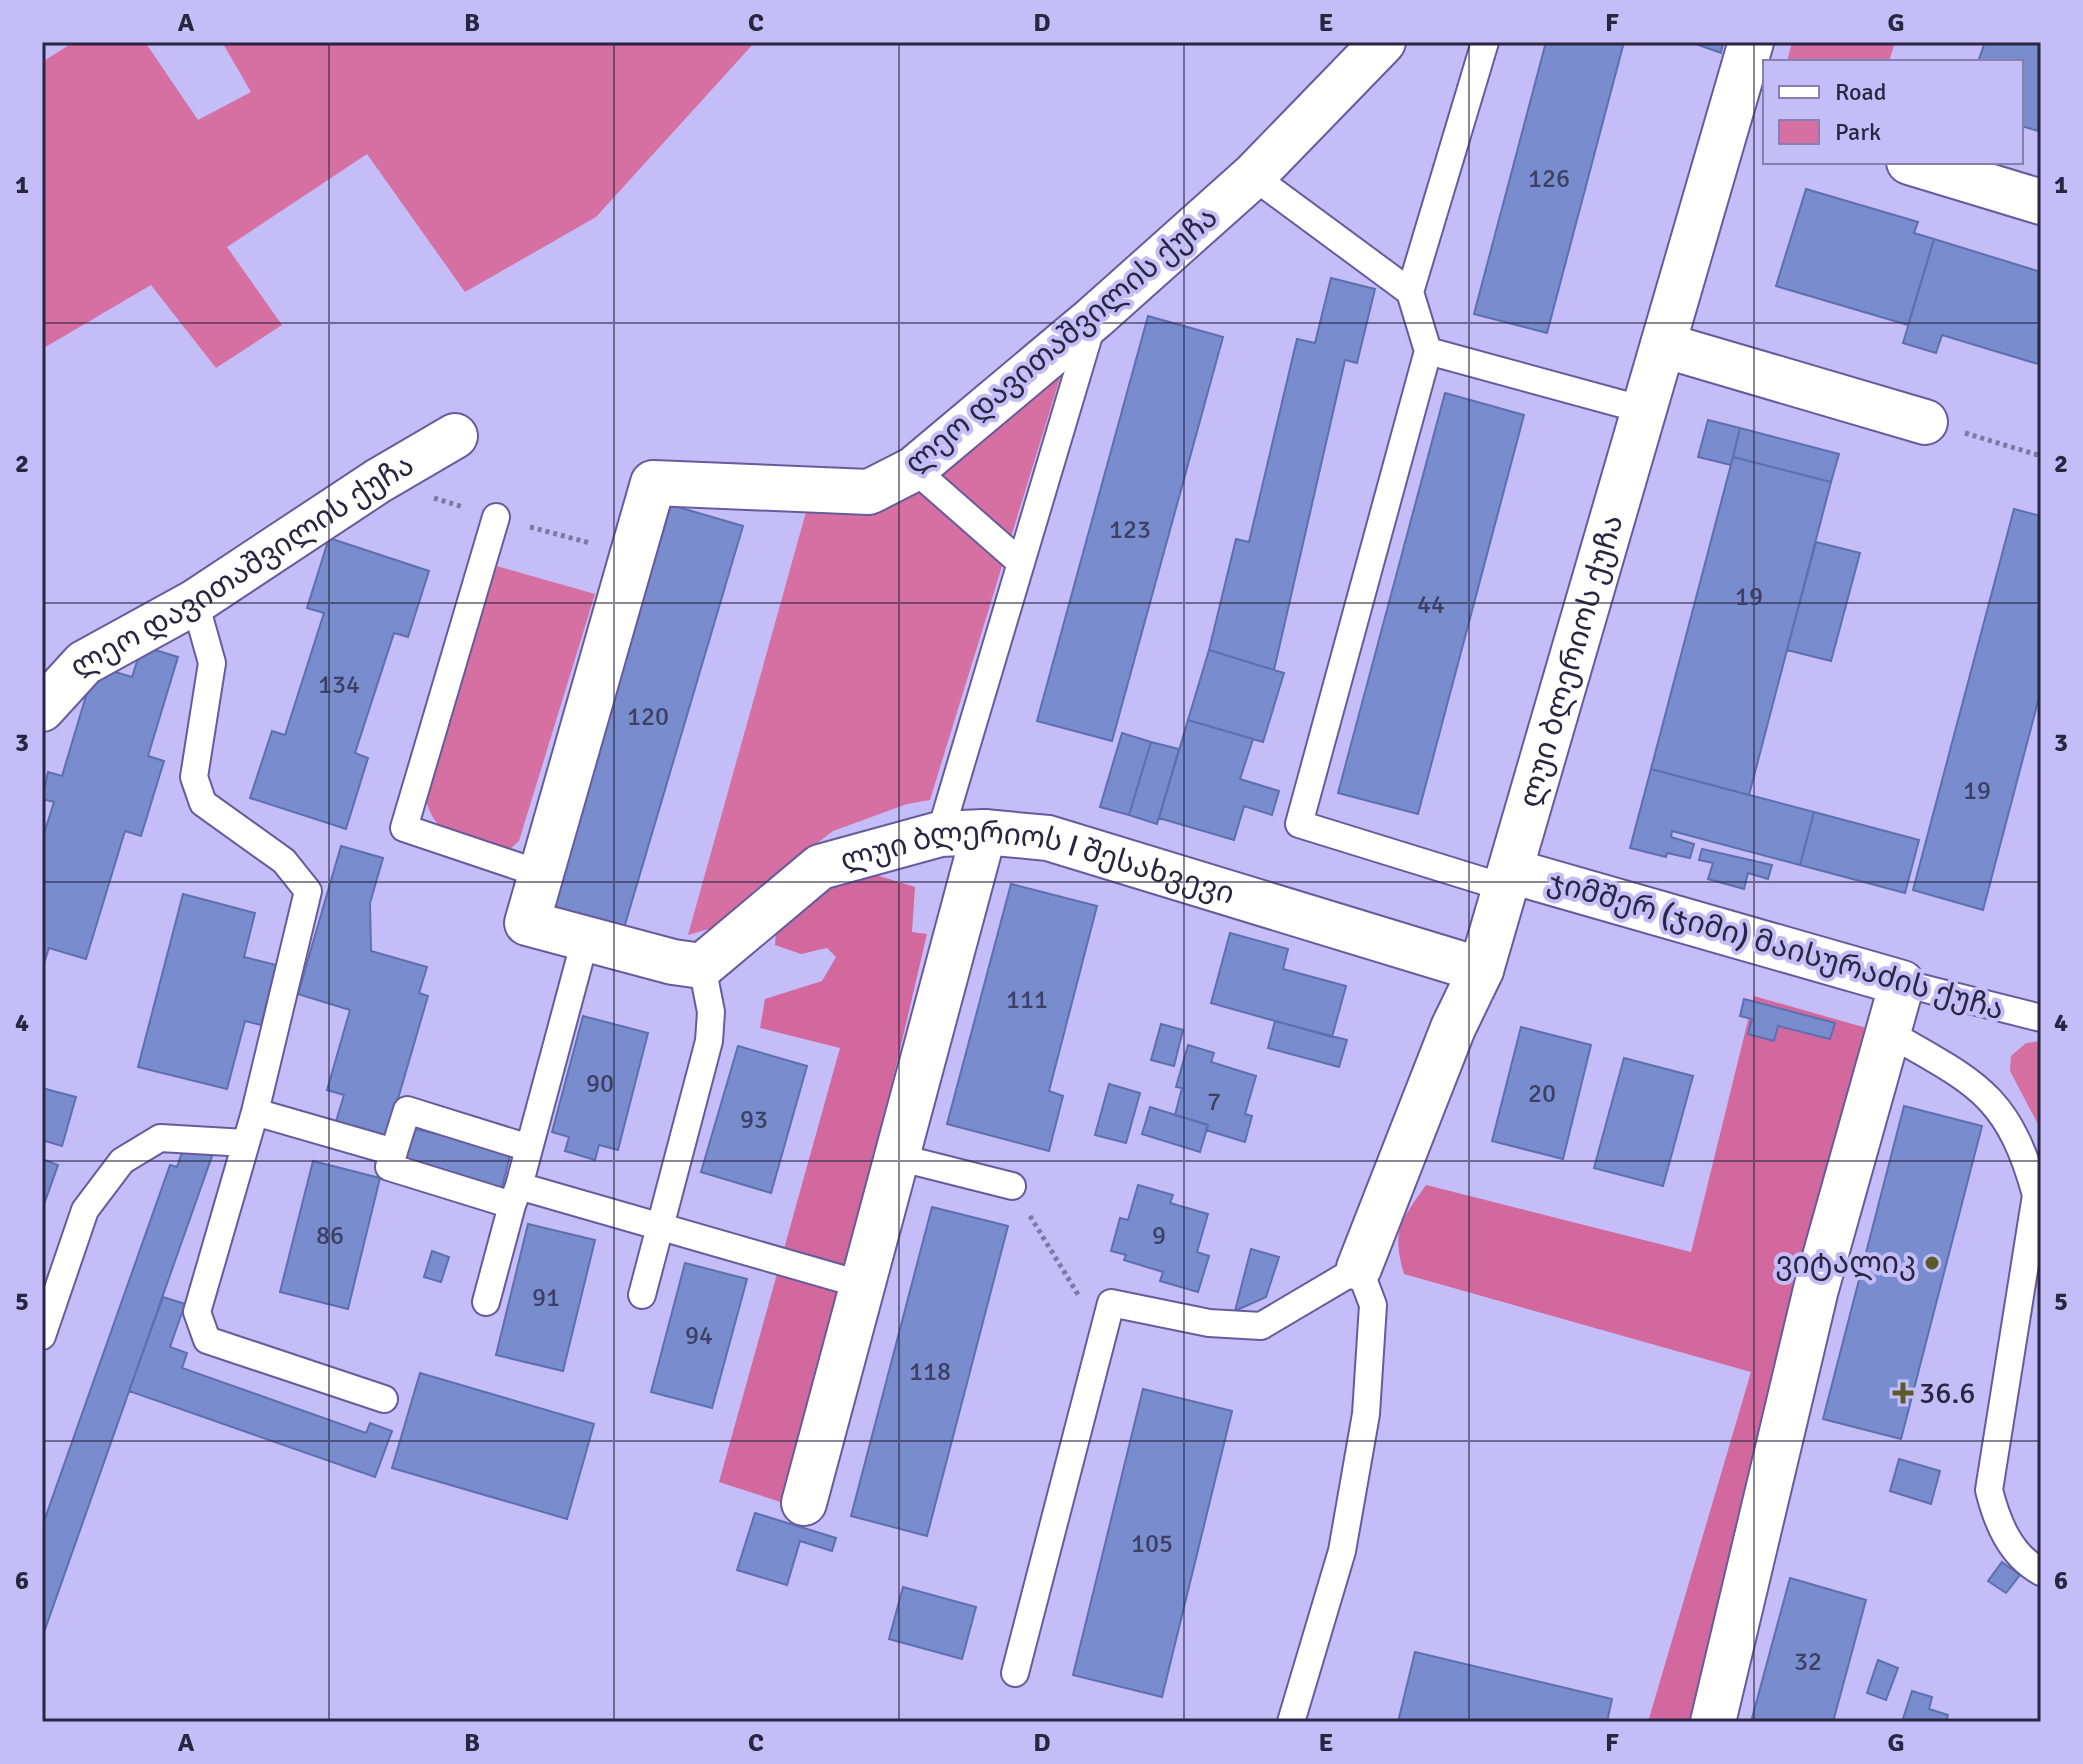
<svg xmlns="http://www.w3.org/2000/svg" width="2083" height="1764" font-family="Signika,'Noto Sans Georgian',sans-serif">
  <style>
    .green { fill: #d66fa2 }
    .forest { fill: #d3689e }
    .building { fill: #788cce; stroke: #5d6faf; stroke-width: 2 }
    .lines { fill: none; stroke-linecap: round; stroke-linejoin: round }
    .lane-casing { stroke: #675b9c; stroke-width: 30 }
    .street-casing { stroke: #675b9c; stroke-width: 48 }
    .path { stroke: #7e78a5; stroke-width: 5; stroke-dasharray: 4 4; stroke-linecap: butt }
    .lane { stroke: #fff; stroke-width: 26 }
    .street { stroke: #fff; stroke-width: 44 }
    .grid { fill: none; stroke: #2a2541; stroke-width: 2; stroke-opacity: 0.55 }
    .poi-dot { fill: #595b28; stroke: #c4bdf7; stroke-width: 3 }
    .labels { text-anchor: middle; stroke-width: 8; stroke-linejoin: round; paint-order: stroke }
    .number-label { font-size: 26px; fill: #3e3f64 }
    .street-label { font-size: 30px; fill: #2a2541; stroke: #c4bdf7 }
    .poi-label { font-size: 30px; fill: #2a2541; stroke: #c4bdf7; text-anchor: end }
    .neatline { fill: none; stroke: #2a2541; stroke-width: 3 }
    .grid-label { font-size: 26px; text-anchor: middle; font-weight: bold; fill: #2a2541 }
  </style>
  <rect width="100%" height="100%" fill="#c4bdf7"/>
  <path class="green" d="M74,42H145L198,120L251,92L222,42H755L596,217L465,292L367,154L227,247L282,325L216,368L151,285L42,349V62Z
    M1792,42H1895L1889,62H1787Z
    M1063,368L930,800L907,804L833,831L754,891L726,924L688,935L808,505L841,514L887,505Z
    M490,564L595,594L519,841L507,852C467,838 430,839 425,792Z
    M2041,1041V1130L2010,1071L2011,1056L2026,1043Z"/>
  <path class="forest" d="M876,875L915,887L912,932L927,934L793,1506L719,1482L840,1048L760,1028L765,999L822,981L836,957L827,948L801,954L775,945L776,931L827,881Z
    M1754,996L1884,1033L1697,1722H1648L1751,1372L1404,1274C1391,1230 1401,1221 1426,1185L1691,1252Z"/>
  <path class="building" d="M1546,42H1624L1547,333L1474,314Z
    M1690,42H1723L1721,53Z
    M1985,42H2041L2038,131L2021,126V62H1978Z
    M1806,189L1918,222L1914,233L1934,239L1908,325L1776,286Z
    M1934,239L2041,272V365L1942,335L1936,353L1903,343Z
    M1331,278L1375,289L1357,363L1345,360L1274,670L1209,650L1236,539L1249,542L1297,339L1315,343Z
    M1148,316L1223,337L1112,741L1037,721Z
    M1445,393L1524,415L1418,814L1338,793Z
    M1708,420L1740,428L1731,465L1698,457Z
    M1740,428L1839,454L1831,482L1733,457Z
    M1733,457L1831,482L1749,795L1651,769Z
    M671,505L743,526L624,928L552,906Z
    M2014,509L2041,516V690L1983,910L1913,890Z
    M329,538L429,571L408,637L394,633L355,753L368,758L346,829L250,798L272,731L285,735L324,613L307,608Z
    M1816,542L1860,553L1831,661L1787,650Z
    M142,646L178,657L148,756L164,761L141,836L125,831L86,959L49,948L42,969V840L54,802L42,799L48,772L62,776L95,666L132,677Z
    M1209,650L1284,673L1263,742L1188,720Z
    M1188,720L1253,739L1240,779L1279,791L1272,815L1244,806L1234,840L1159,818Z
    M1122,733L1151,742L1129,815L1100,807Z
    M1151,742L1179,749L1157,824L1129,815Z
    M1651,769L1814,812L1800,865L1672,831L1671,837L1694,844L1690,858L1667,853L1666,857L1630,848Z
    M1814,812L1919,840L1905,893L1800,865Z
    M341,846L383,858L370,903L371,951L427,967L419,993L428,996L385,1143L334,1128L344,1095L327,1090L350,1010L298,994Z
    M1702,849L1772,865L1768,879L1748,873L1744,889L1708,879L1713,863L1699,860Z
    M1011,884L1097,906L1049,1091L1063,1096L1049,1151L947,1124Z
    M183,894L255,913L244,957L276,965L261,1025L245,1021L227,1089L138,1067Z
    M1230,933L1288,949L1283,969L1346,986L1332,1037L1211,1003Z
    M1744,999L1835,1023L1830,1039L1778,1026L1774,1041L1748,1034L1752,1019L1740,1016Z
    M583,1016L648,1033L618,1150L599,1145L595,1160L565,1151L569,1137L552,1132Z
    M1275,1021L1347,1040L1339,1067L1268,1048Z
    M1161,1024L1183,1030L1174,1066L1151,1060Z
    M1521,1027L1591,1045L1563,1159L1492,1141Z
    M1188,1045L1214,1053L1211,1062L1256,1076L1245,1114L1252,1116L1245,1142L1206,1130L1208,1125L1175,1115L1182,1088L1176,1087Z
    M738,1046L807,1066L771,1193L701,1172Z
    M1624,1058L1693,1076L1663,1186L1594,1168Z
    M1109,1084L1140,1093L1126,1143L1095,1135Z
    M42,1088L76,1097L62,1146L42,1140Z
    M1904,1106L1982,1126L1901,1439L1823,1419Z
    M1150,1107L1208,1125L1200,1152L1142,1134Z
    M411,1128L511,1151L502,1188L403,1165Z
    M184,1146L212,1156L42,1638V1527L170,1165L177,1167Z
    M42,1159L58,1165L42,1210Z
    M313,1161L380,1178L348,1309L280,1292Z
    M1138,1185L1173,1195L1170,1203L1208,1214L1197,1252L1209,1256L1198,1292L1160,1281L1163,1272L1124,1260L1126,1255L1111,1251L1120,1218L1128,1220Z
    M932,1207L1008,1226L927,1536L851,1516Z
    M528,1224L595,1240L563,1371L496,1355Z
    M1251,1249L1279,1257L1266,1297L1235,1311Z
    M432,1251L449,1257L441,1282L424,1277Z
    M685,1263L747,1279L712,1408L651,1392Z
    M163,1297L185,1304L170,1347L187,1353L182,1368L366,1433L370,1423L392,1431L375,1477L129,1391Z
    M420,1373L594,1424L567,1519L392,1468Z
    M1143,1389L1232,1411L1162,1697L1073,1675Z
    M1899,1459L1940,1471L1931,1504L1890,1491Z
    M755,1513L836,1538L832,1551L800,1541L787,1585L737,1570Z
    M2002,1562L2020,1575L2006,1593L1988,1581Z
    M1790,1578L1866,1600L1833,1722H1751Z
    M903,1587L976,1607L962,1659L889,1639Z
    M1415,1652L1612,1699L1607,1722H1398Z
    M1878,1660L1898,1668L1886,1700L1867,1693Z
    M1912,1691L1932,1697L1929,1709L1948,1715L1946,1722H1902Z"/>
  <g class="lines">
    <g class="lane-casing">
      <path id="lane" d="M1253,176L1410,292L1428,351
        M1410,292L1485,42
        M914,469L1021,563
        M496,517L404,828L541,874
        M195,602L212,663L194,777L203,803L284,861L308,891L255,1112L197,1312L207,1340L384,1399
        M940,834L1092,325
        M1506,888L1299,824L1428,351L1644,410
        M585,940L519,1186L863,1285
        M1902,983L2041,1018
        M1889,1033C1975,1083 2008,1093 2036,1195L1989,1490C1997,1522 2010,1555 2041,1572
        M255,1112L394,1152
        M897,1157L1012,1186
        M519,1186L512,1205L389,1167L407,1110L529,1148
        M642,1295L709,1041L711,1012L702,966
        M486,1302L512,1205
        M42,1336L85,1210L122,1161L160,1138L246,1143
        M1015,1673L1111,1303L1209,1323L1261,1326L1359,1268L1373,1305L1366,1414L1342,1551L1291,1722"/>
    </g>
    <g class="street-casing">
      <g id="street">
        <path id="s1" d="M1383,42L1253,176L1094,318L914,469L869,492L653,483L527,923L673,962L702,966L820,867L940,834L984,832L1048,838L1481,970"/>
        <path d="M1909,162L2041,202"/>
        <path d="M1663,345L1925,422"/>
        <path id="s2" d="M42,709L84,663L195,602L378,481L455,436"/>
        <path d="M1511,871L1902,983L1816,1289L1713,1722"/>
        <path id="s3" d="M1359,1268L1453,1028L1481,970L1751,42"/>
        <path d="M804,1503L984,832"/>
      </g>
    </g>
    <path class="path" d="M1965,433L2041,456
      M434,498L463,507
      M530,527L590,543
      M1030,1216L1079,1296"/>
    <use href="#lane" class="lane"/>
    <use href="#street" class="street"/>
  </g>
  <path class="grid" d="M329,42V1722M614,42V1722M899,42V1722M1184,42V1722M1469,42V1722M1754,42V1722M42,323H2041M42,603H2041M42,882H2041M42,1161H2041M42,1441H2041"/>
  <g class="poi-dot">
    <circle cx="1932" cy="1263" r="8"/>
    <path d="M1899 1381h8v8h8v8h-8v8h-8v-8h-8v-8h8z"/>
  </g>
  <g class="labels">
    <g class="number-label">
      <text x="1549" y="187">126</text>
      <text x="1130" y="538">123</text>
      <text x="1749" y="605">19</text>
      <text x="1431" y="613">44</text>
      <text x="339" y="693">134</text>
      <text x="648" y="725">120</text>
      <text x="1977" y="799">19</text>
      <text x="1027" y="1008">111</text>
      <text x="600" y="1092">90</text>
      <text x="1542" y="1102">20</text>
      <text x="1214" y="1110">7</text>
      <text x="754" y="1128">93</text>
      <text x="330" y="1244">86</text>
      <text x="1159" y="1244">9</text>
      <text x="546" y="1306">91</text>
      <text x="699" y="1344">94</text>
      <text x="930" y="1380">118</text>
      <text x="1152" y="1552">105</text>
      <text x="1808" y="1670">32</text>
    </g>
    <g class="street-label">
      <text transform="translate(1061 340) rotate(-40)" y="10">ლეო დავითაშვილის ქუჩა</text>
      <text dy="10" stroke="none"><textPath href="#s2" startOffset="248">ლეო დავითაშვილის ქუჩა</textPath></text>
      <text dy="10" stroke="none"><textPath href="#s3" startOffset="644">ლუი ბლერიოს ქუჩა</textPath></text>
      <text dy="10" stroke="none"><textPath href="#s1" startOffset="1918">ლუი ბლერიოს I შესახვევი</textPath></text>
      <text transform="translate(1776 945) rotate(16)" y="10">ჯიმშერ (ჯიმი) მაისურაძის ქუჩა</text>
    </g>
    <g class="poi-label">
      <text x="1916" y="1273">ვიტალიკ</text>
      <text x="1919" y="1403" text-anchor="start">36.6</text>
    </g>
  </g>
  <rect width="2083" height="1764" fill="none" stroke="#c4bdf7" stroke-width="88"/>
  <rect x="1763" y="60" width="260" height="104" fill="#c4bdf7" stroke="#8680ae" stroke-width="2"/>
  <rect x="1779" y="86" width="40" height="12" fill="#ffffff" stroke="#8680ae" stroke-width="2"/>
  <text x="1835" y="100" font-size="24" fill="#2a2541">Road</text>
  <rect x="1779" y="120" width="40" height="24" fill="#d66fa2" stroke="#8680ae" stroke-width="2"/>
  <text x="1835" y="140" font-size="24" fill="#2a2541">Park</text>
  <rect x="44" y="44" width="1995" height="1676" class="neatline"/>
  <g class="grid-label">
    <text x="186" y="31">A</text>
    <text x="472" y="31">B</text>
    <text x="756" y="31">C</text>
    <text x="1042" y="31">D</text>
    <text x="1326" y="31">E</text>
    <text x="1612" y="31">F</text>
    <text x="1896" y="31">G</text>
    <text x="22" y="193">1</text>
    <text x="2061" y="193">1</text>
    <text x="22" y="472">2</text>
    <text x="2061" y="472">2</text>
    <text x="22" y="751">3</text>
    <text x="2061" y="751">3</text>
    <text x="22" y="1031">4</text>
    <text x="2061" y="1031">4</text>
    <text x="22" y="1310">5</text>
    <text x="2061" y="1310">5</text>
    <text x="22" y="1589">6</text>
    <text x="2061" y="1589">6</text>
    <text x="186" y="1751">A</text>
    <text x="472" y="1751">B</text>
    <text x="756" y="1751">C</text>
    <text x="1042" y="1751">D</text>
    <text x="1326" y="1751">E</text>
    <text x="1612" y="1751">F</text>
    <text x="1896" y="1751">G</text>
  </g>
</svg>
